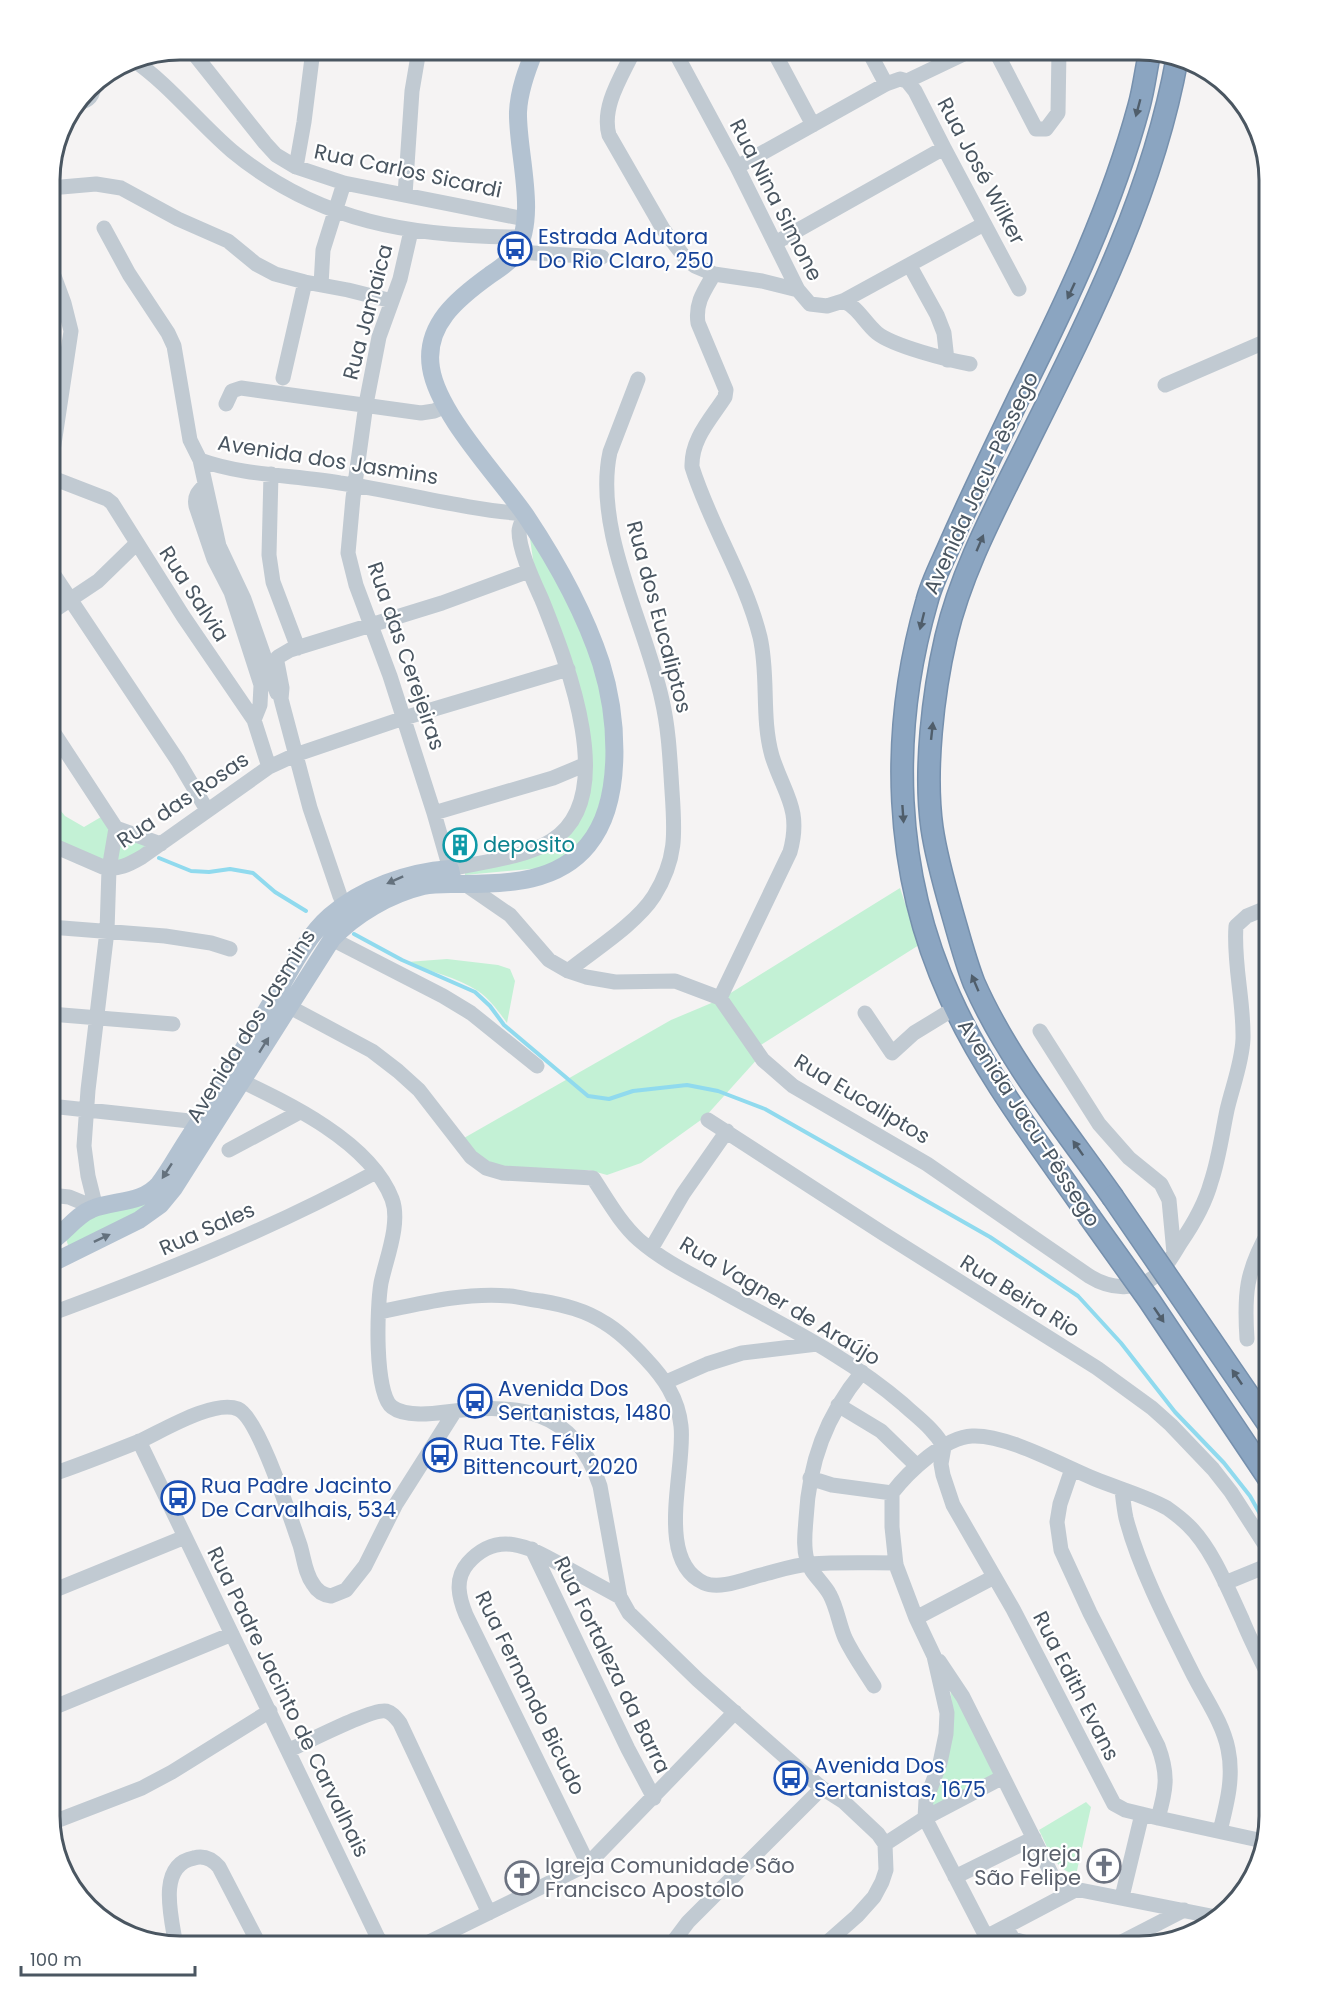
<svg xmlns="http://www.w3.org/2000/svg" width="1319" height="1996" font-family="Poppins,sans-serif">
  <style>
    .green { fill: #c3f1d5 }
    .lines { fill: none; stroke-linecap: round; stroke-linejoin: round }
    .stream { stroke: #90daee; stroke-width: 4 }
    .highway-casing { stroke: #7690ad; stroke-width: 24 }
    .minor { stroke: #c1cad2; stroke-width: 15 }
    .major { stroke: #b3c2d1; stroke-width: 18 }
    .highway { stroke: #8ba5c1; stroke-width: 21 }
    .highway-bridge-casing { stroke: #7690ad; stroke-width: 24; stroke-linecap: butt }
    .highway-bridge { stroke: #8ba5c1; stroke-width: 21 }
    .oneway { fill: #505e6b }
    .oneway2 { fill: #64717d }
    .labels { text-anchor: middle; stroke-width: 4.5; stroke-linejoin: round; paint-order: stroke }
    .street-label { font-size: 21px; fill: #4a5661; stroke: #fff }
    .transit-label { font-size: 21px; fill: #164399; stroke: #fff; text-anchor: start }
    .culture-label { font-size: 21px; fill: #0d838f; stroke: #fff; text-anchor: start }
    .worship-label { font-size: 21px; fill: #5b616d; stroke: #fff; text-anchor: end }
    .rim { fill: none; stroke: #4a5661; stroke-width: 3 }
  </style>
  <rect width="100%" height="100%" fill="#f5f3f3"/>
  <path class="green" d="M528,525L602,672L609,766L596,817L582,841L564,858L541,868L465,875V868L504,861L581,817L585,719L536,580Z
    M56,805L65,816L84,827L101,817L109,828L104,861L50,838V809Z
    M120,836L147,845L132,858L116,863Z
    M900,888L919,945L756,1048L760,1056L705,1117L641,1163L607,1175L589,1170H504L478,1159L464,1138L671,1020L721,999Z
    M447,959L498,965L510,969L515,981L507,1023C499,1012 490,999 478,991C457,977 430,972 407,962Z
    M159,1201L73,1247L68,1245L66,1239L99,1211Z
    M949,1683L998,1776L931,1811L929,1803C951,1768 957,1723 949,1683Z
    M1086,1802L1091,1807L1076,1875C1054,1869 1048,1848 1039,1830Z"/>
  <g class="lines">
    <path class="stream" d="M159,858L191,871L209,872L230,869L253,873L275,892L306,911
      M354,934L402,960L475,992L490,1006L504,1025L588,1096L609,1099L633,1091L687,1085L718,1091L765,1109L990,1237L1078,1296L1121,1343L1175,1412L1224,1463L1250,1496L1269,1530"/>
    <g class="highway-casing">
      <path id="highway" d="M1112,1196C1064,1128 1008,1060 974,983C965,960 959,936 952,912C944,884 936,856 932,828C924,771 933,693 946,637C962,568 999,502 1030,438C1090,317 1153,193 1177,59
        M1089,1216C1040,1145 985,1075 950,997C893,872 889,732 927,601C932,581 943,561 951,542C973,492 997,443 1021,393C1067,301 1112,206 1139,106C1144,88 1146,69 1150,51"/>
    </g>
    <path class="minor" d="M191,50L265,143L276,155L296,167L344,183L525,219
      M634,50C622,76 601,106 609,135L663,229L686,259L695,266L714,274L762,281L798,290
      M674,50L737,167L798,290L810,304L827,306L843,301L984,224
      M773,50L813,125
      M868,50L886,84
      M995,50L1036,129H1046L1058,113L1059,50
      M132,59C169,84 198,122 232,151C319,223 413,237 522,237
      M907,81L972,50
      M78,103C89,101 94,95 94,83
      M296,167L304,122L313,50
      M737,167L886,84L900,79L907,81L915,91L944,148L1019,289
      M50,188L96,184L121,188L178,219L228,241L256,264L275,274L305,282L348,290L392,301
      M405,195L412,91L419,50
      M104,228L129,274L168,333L174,346L190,440L200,460C244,476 294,475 340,483C402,492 462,509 525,514C523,519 519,526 519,531C519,551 534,582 542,600C565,658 622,798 551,841C524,858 481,862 450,869L434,813L390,676L356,585L348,553L353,498L366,404L379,337L400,279L411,231
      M775,243L944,148
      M516,252L602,257
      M910,266L937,315L944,333L947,360
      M714,274C704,291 695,303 698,323L726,390L725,397C711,419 691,439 692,467C710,525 745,577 760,637C769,676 761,717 772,756C784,794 802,809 790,852L720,998
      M321,285L323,250L344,183
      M843,301C858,307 865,323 877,333C893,346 948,360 970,364
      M283,378L305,282
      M1165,385L1269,340
      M226,404L232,391L241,388L421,413L434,411L446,406
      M200,460L219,546L244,599L277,693
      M50,471L71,331L64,303L50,265
      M271,474L269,555L273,582L298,648
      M50,477L107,499L112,503L183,616L254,720L269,767
      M205,485C198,492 194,496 196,506L214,559L231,592L261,685L260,705L254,720
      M50,569L178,761L207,810
      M50,613L98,581L137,543
      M50,727L116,828L161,844
      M434,813L553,778L584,765
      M50,844L103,867C117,871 130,864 142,857L269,767L295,755L404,718L568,669
      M465,884L510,915L549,960L568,971L586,977L615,982L675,981L720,998L763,1060L793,1086L927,1164L1089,1276C1110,1289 1136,1292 1157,1275C1167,1267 1174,1253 1181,1242C1194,1223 1205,1204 1211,1182C1219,1158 1222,1134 1227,1110C1232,1088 1242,1063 1243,1039C1244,1001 1233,963 1236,926L1247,916L1269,907
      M353,913L344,905L340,896L310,808L281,699L282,688L277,662L278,657L290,650L442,603L529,571
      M50,927L165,936L211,943L230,949
      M332,939L443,996L471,1013L537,1066
      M568,971C594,950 636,924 654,896C677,859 675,833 672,791C670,761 669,730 662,700C646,625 593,530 610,452L638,379
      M288,1006L372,1051L398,1071L419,1090L471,1157L486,1168L503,1173L593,1178C607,1199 620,1223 639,1240C664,1262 697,1277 725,1293C786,1327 850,1358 903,1404C918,1418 934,1429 944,1447
      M865,1013L892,1053L914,1033L955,1008
      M50,1014L173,1024
      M1040,1031L1099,1124L1129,1158L1161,1184L1169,1200L1174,1253
      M233,1077C286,1102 370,1141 392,1199C401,1223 386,1259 381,1283C377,1306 374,1393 392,1407C405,1417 431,1414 446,1412C517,1403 574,1407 600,1486L620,1597L629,1613L698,1680L799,1769L822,1788L844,1802L878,1834L885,1844L886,1870L882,1882L874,1897L857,1916L823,1946
      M50,1106L199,1122
      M708,1120L884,1234L1097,1368L1152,1408L1171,1425L1213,1469L1231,1492L1269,1551
      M229,1150L300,1112
      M50,1195L69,1197L96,1208
      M96,1208L88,1176L84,1146L88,1090L107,931L109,869L116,828
      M651,1249L683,1194L727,1131
      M380,1312C422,1303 466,1292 510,1296C520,1297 531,1300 541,1301C564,1305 585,1310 605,1323C620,1332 634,1346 646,1359C664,1378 678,1398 681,1426C686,1469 654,1560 704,1583C720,1590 745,1579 761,1575C777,1571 794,1565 810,1564C838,1562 867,1563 896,1563
      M50,1314C161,1273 272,1229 376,1172
      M1247,1339C1244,1294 1246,1271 1269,1231
      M862,1372C826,1416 809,1462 806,1519C805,1533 803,1547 807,1560C810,1573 824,1583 830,1595C837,1608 839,1624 845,1638C853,1655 864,1670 874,1686
      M666,1382L707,1364L742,1353L817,1344
      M838,1405L881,1431L917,1466
      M139,1441L378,1938L386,1946
      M944,1447L941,1464L943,1475L953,1505L1013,1609L1114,1804L1125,1810L1158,1818L1263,1841
      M1072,1469L1060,1504L1057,1522L1061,1550L1090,1613L1158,1746C1169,1775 1166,1790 1158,1818
      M50,1475C80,1465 110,1453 140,1441C162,1431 214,1399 238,1409C259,1418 291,1520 300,1545C304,1558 305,1573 313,1584C317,1591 323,1595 331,1596L346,1590L365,1566L396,1504L455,1411
      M810,1478L832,1485L892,1493
      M1122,1490C1123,1499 1124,1509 1126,1518C1139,1569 1171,1630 1195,1678C1207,1701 1223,1724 1228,1749C1234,1777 1227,1803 1220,1831
      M532,1549L628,1749L654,1798
      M1225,1583L1269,1565
      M50,1592L185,1537
      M916,1618L994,1577
      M939,1661L963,1697L1053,1877L1070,1888L1216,1917
      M50,1709L232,1634
      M289,1750C306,1743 372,1708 386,1711C393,1713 396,1718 400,1723L489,1913
      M51,1823L142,1788L172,1772L270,1711
      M885,1844L925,1818L926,1800L940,1763L946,1734L947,1713L934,1656L916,1618L896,1565L892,1527V1493C908,1472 945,1437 972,1436C1006,1434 1063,1466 1095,1479C1117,1488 1148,1497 1167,1508C1174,1513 1182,1519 1188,1525C1212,1548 1228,1589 1242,1619C1250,1639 1260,1658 1269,1677
      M588,1864L466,1615C459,1598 454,1579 468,1563C500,1527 534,1550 567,1568C585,1578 602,1587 620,1597
      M955,1877L1034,1838
      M1122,1897L1142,1814
      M1006,1927L1013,1939L1037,1946
      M986,1937L1077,1889
      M176,1946C172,1920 156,1865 194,1858C204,1855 212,1859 219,1867L260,1946
      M421,1946L588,1864L735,1712
      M670,1946L688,1922L822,1788
      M991,1946L925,1818L1003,1777
      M1114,1946L1184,1910"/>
    <path class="major" d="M50,1242C65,1233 76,1215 92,1209C114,1200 142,1204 159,1184C169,1171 177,1156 186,1142C218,1094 246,1044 276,995C291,969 306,937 330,916C362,888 408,872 450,869L453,883
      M50,1264L139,1220L160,1205L174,1188L200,1147L332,939C355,914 390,894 423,886C436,883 451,884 464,884C509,884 558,882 588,845C625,800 617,714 601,663C584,611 556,561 526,516C499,477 438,414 431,368C424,325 458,298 490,275C499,269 510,262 516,252C538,215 517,152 518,112C519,90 527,69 535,50"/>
    <use href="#highway" class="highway"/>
    <g class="highway-bridge-casing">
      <path id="highway-bridge" d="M1112,1196L1269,1425
        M1089,1216L1149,1300L1269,1479"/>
    </g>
    <use href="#highway-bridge" class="highway-bridge"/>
  </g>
  <defs><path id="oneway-solid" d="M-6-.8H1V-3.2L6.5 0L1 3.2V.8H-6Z" transform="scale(1.5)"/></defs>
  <g class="oneway">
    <use href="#oneway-solid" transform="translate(1138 108) rotate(105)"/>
    <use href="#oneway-solid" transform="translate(1071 291) rotate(115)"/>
    <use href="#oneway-solid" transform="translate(980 543) rotate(-67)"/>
    <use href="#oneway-solid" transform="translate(922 621) rotate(104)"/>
    <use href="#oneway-solid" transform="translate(932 731) rotate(-84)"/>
    <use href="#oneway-solid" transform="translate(903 814) rotate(86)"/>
    <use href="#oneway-solid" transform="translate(975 983) rotate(-113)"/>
    <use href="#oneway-solid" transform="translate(1078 1148) rotate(-125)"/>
    <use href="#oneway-solid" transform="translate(1159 1315) rotate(56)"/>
    <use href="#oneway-solid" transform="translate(1237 1377) rotate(-124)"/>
  </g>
  <g class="oneway2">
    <use href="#oneway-solid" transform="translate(395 880) rotate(156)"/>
    <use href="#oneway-solid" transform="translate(264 1045) rotate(-58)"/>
    <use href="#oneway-solid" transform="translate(167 1171) rotate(123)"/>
    <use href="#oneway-solid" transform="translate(102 1238) rotate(-25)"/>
  </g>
  <defs>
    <g id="bus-ring" transform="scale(1.725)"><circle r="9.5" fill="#fff" stroke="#1a4fb4" stroke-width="1.5"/><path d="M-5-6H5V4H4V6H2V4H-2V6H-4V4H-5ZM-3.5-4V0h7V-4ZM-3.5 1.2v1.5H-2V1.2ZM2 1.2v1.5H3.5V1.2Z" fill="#1a4fb4"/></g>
    <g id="building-ring" transform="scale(1.725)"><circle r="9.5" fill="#fff" stroke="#0f9aa8" stroke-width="1.5"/><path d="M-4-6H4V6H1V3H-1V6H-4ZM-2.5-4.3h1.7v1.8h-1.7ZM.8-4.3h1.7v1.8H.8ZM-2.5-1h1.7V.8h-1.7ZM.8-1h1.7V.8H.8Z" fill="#0f9aa8"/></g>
    <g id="church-ring" transform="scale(1.725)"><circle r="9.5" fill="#fff" stroke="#6b7280" stroke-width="1.5"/><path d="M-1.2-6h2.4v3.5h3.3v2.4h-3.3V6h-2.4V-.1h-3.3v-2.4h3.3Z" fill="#6b7280"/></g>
  </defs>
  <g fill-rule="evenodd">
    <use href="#bus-ring" x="515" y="249"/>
    <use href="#building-ring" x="460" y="845"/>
    <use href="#bus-ring" x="475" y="1401"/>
    <use href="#bus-ring" x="440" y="1455"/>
    <use href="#bus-ring" x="178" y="1498"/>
    <use href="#bus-ring" x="791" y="1778"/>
    <use href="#church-ring" x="1104" y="1866"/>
    <use href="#church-ring" x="522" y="1878"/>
  </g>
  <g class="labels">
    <g class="street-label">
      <text transform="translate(408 171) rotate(12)" y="7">Rua Carlos Sicardi</text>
      <text transform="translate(981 171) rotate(62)" y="7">Rua José Wilker</text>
      <text transform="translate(776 200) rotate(63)" y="7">Rua Nina Simone</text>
      <text transform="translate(368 312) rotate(-75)" y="7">Rua Jamaica</text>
      <text transform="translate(328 460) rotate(9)" y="7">Avenida dos Jasmins</text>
      <text transform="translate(981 483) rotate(-65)" y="7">Avenida Jacu-Pêssego</text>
      <text transform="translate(194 594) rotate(57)" y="7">Rua Salvia</text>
      <text transform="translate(659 617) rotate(75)" y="7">Rua dos Eucaliptos</text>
      <text transform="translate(406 656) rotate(71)" y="7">Rua das Cerejeiras</text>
      <text transform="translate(183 800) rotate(-34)" y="7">Rua das Rosas</text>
      <text transform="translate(251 1026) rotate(-58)" y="7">Avenida dos Jasmins</text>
      <text transform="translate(862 1099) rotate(31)" y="7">Rua Eucaliptos</text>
      <text transform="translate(1029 1123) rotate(57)" y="7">Avenida Jacu-Pêssego</text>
      <text transform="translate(207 1229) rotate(-24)" y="7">Rua Sales</text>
      <text transform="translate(1020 1296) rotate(32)" y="7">Rua Beira Rio</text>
      <text transform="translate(780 1301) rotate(31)" y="7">Rua Vagner de Araújo</text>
      <text transform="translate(612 1665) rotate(64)" y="7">Rua Fortaleza da Barra</text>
      <text transform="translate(1076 1686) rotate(63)" y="7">Rua Edith Evans</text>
      <text transform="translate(530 1693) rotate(64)" y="7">Rua Fernando Bicudo</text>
      <text transform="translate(288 1702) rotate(64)" y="7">Rua Padre Jacinto de Carvalhais</text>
    </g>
    <g class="transit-label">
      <text x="538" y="244">Estrada Adutora<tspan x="538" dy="24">Do Rio Claro, 250</tspan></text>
      <text x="498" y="1396">Avenida Dos<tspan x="498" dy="24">Sertanistas, 1480</tspan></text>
      <text x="463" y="1450">Rua Tte. Félix<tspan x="463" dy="24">Bittencourt, 2020</tspan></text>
      <text x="201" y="1493">Rua Padre Jacinto<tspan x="201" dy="24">De Carvalhais, 534</tspan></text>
      <text x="814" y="1773">Avenida Dos<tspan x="814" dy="24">Sertanistas, 1675</tspan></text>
    </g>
    <g class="culture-label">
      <text x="483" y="852">deposito</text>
    </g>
    <g class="worship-label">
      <text x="1081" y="1861">Igreja<tspan x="1081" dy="24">São Felipe</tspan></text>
      <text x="545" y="1873" text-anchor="start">Igreja Comunidade São<tspan x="545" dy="24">Francisco Apostolo</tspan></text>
    </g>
  </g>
  <path d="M0 0H1319V1996H0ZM180 60H1139A120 120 0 0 1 1259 180V1816A120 120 0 0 1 1139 1936H180A120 120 0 0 1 60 1816V180A120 120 0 0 1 180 60Z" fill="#fff" fill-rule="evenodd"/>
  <path class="rim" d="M180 60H1139A120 120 0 0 1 1259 180V1816A120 120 0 0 1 1139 1936H180A120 120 0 0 1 60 1816V180A120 120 0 0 1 180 60Z"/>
  <path d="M21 1966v9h174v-9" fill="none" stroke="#4a5661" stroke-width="3"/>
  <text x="30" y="1966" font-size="18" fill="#4a5661" stroke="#ffffff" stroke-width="4.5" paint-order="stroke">100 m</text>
</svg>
